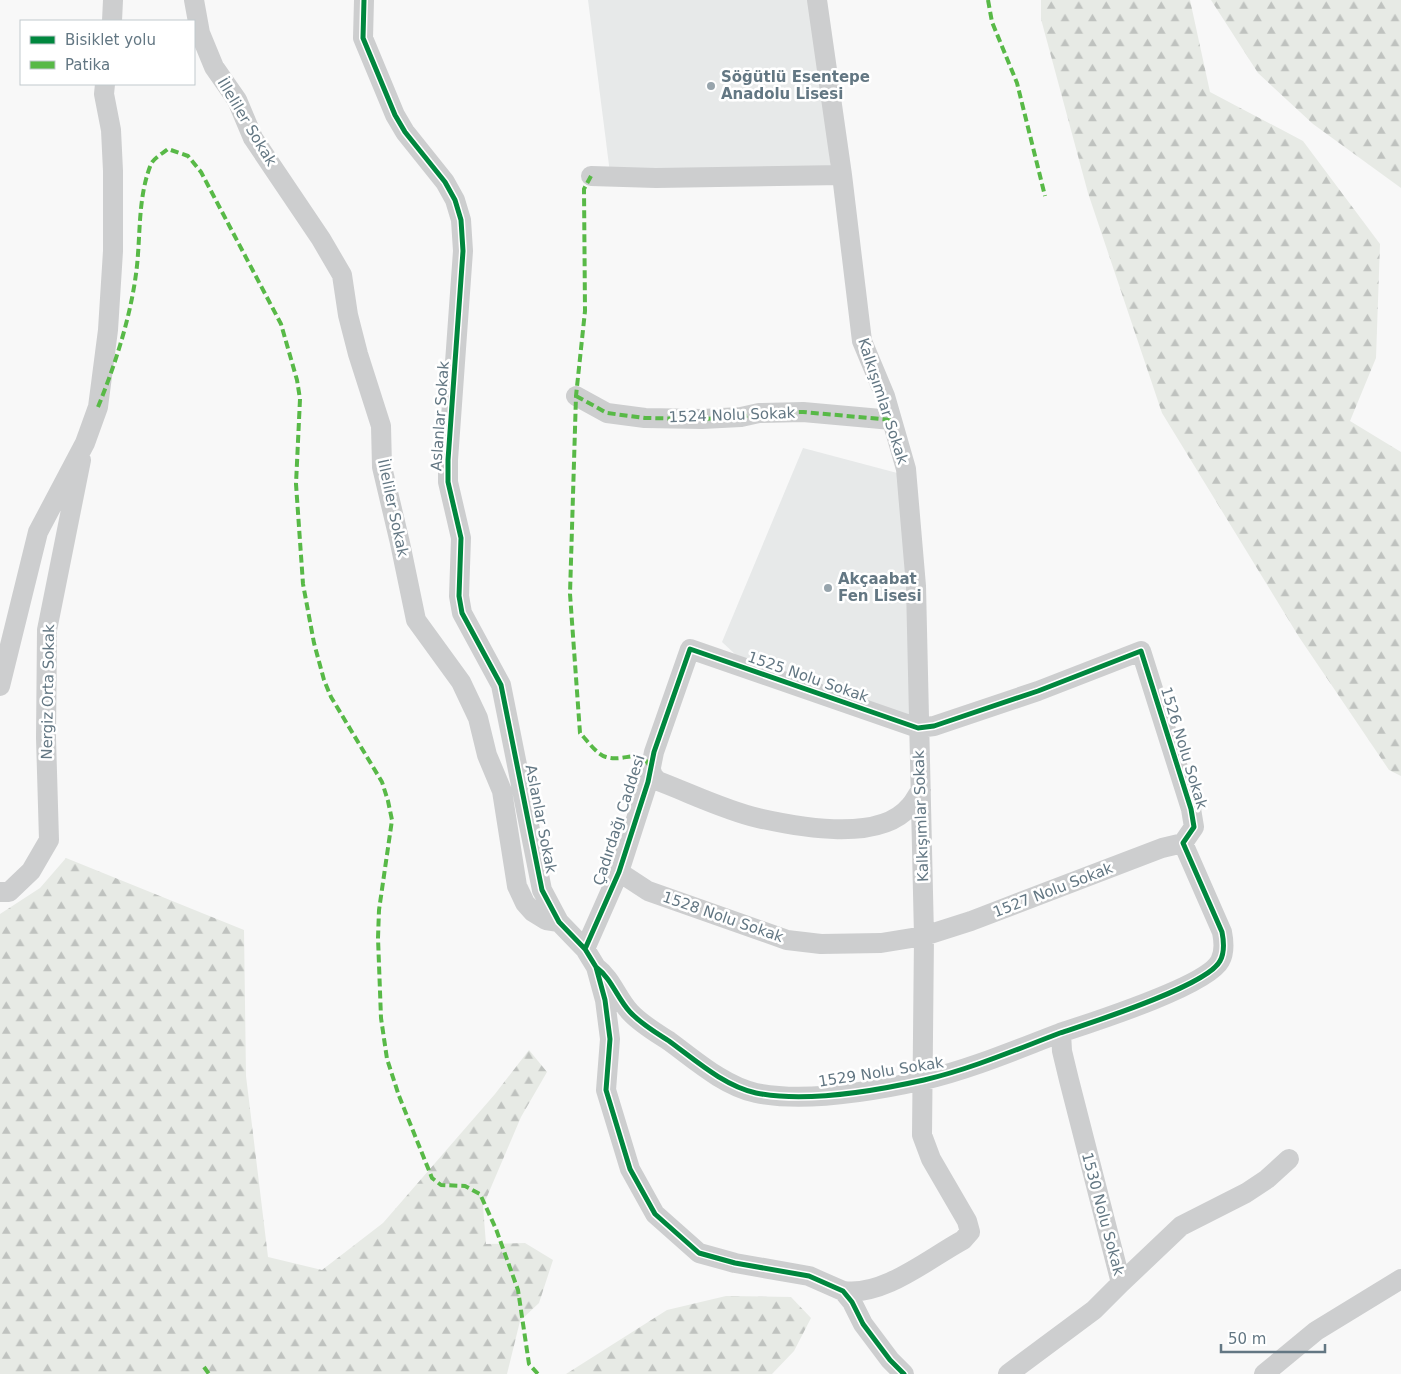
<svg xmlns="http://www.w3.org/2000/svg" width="1401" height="1374" font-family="'DejaVu Sans',sans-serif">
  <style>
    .built { fill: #e7e9e9 }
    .forest { fill: url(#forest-firs) }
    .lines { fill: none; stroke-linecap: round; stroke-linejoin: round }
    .minor { stroke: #cdcecf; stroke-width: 20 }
    .quiet { stroke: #58b947; stroke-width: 4; stroke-dasharray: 8 4; stroke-linecap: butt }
    .cycleway-casing { stroke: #fff; stroke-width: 8 }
    .cycleway { stroke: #00873e; stroke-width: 5 }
    .poi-dot { fill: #97a4ac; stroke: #fff; stroke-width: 2 }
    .labels { text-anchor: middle; stroke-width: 5; stroke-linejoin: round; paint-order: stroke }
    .poi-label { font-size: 15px; font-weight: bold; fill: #637783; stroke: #fff; text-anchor: start }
    .street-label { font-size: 15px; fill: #637783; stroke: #fff }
  </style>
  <defs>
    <pattern id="forest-firs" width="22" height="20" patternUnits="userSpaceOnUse" patternTransform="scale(1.25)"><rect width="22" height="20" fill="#e7eae5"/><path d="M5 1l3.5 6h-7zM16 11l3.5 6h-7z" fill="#bfc2bf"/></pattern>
  </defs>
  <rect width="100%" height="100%" fill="#f8f8f8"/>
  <path class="built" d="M588,0H815L831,172L610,173Z
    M803,448L901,474L913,534L911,720L751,669L722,642Z"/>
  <path class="forest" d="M1041,0H1190L1210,92L1303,141L1380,244L1376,358L1350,421L1401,452V776L1389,770L1299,637L1162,413L1088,193L1041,19Z
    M1211,0H1401V188L1313,124L1258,73Z
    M66,858L244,930L246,1076L268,1257L322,1270L383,1223L495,1094L529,1050L547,1072L521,1117L483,1206L486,1244L525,1243L553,1260L539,1303L520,1321L507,1374H0V914L40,888Z
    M726,1296L791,1297L811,1318L794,1351L772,1374H566L667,1310Z"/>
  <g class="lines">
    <path class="minor" d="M194,0L200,33L214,67L237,100L253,138L321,239L342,275L348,315L358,354L381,426L382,467L400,543L416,620L461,682L478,718L487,755L502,791L517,886L525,903L533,912L546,920L559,922
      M364,0L363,38L395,115L405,132L445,182L455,200L461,220L463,251L448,460V482L461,538L459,596L462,613L501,685L542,890L559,922L585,949L596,967L605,1000L610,1039L606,1090L630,1169L655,1214L699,1253L735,1263L809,1276L843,1291L852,1302L863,1324L890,1360L904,1374
      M817,0L842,175L862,341L885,396L906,469L916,586L924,936L922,1135L931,1159L967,1221L970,1232L963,1240C928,1259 883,1297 843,1291
      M112,21L113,0
      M591,176L656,178L842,175
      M576,396L607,413L645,418L702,419L741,417L759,413L803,412L892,420
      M0,686L38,532L85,443L98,407L108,330L113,251V171L111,130L104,94L105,84
      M650,767L653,776L658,781C690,793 724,810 758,818C798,827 880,843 910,806C914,802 917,795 921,790
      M619,872L648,891L787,940L821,944L881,943L924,936L971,921L1162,848L1183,843
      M0,892H9L31,871L49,840L46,738L47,630L81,460
      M585,949L619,872L648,782L654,752L690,649L918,728L934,726L1038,691L1141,651L1191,809L1194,827L1183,843L1222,932C1224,942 1225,952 1220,961C1207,986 1090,1023 1060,1033C1015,1050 971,1069 924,1080C875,1091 806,1103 756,1093C724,1086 695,1060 669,1041C655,1032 641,1024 630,1012C617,998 612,979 596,967
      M1121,1283L1181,1226L1246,1193L1267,1179L1289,1159
      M1008,1374L1094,1310L1121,1283L1069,1080L1062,1051L1061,1033
      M1264,1374L1316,1331L1401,1279"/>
    <path class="quiet" d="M988,0L992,22L1017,83L1045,196
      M591,176L584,189L585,311L576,396L570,594L580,733C587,740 596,754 606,757C625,763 640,746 650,767
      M576,396L607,413L645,418L702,419L741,417L759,413L803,412L892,420
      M98,407C115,365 130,319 136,274C141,238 137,199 151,164C154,158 163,153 168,149L188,156L201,172L281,324L297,380L300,399L296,484L303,584L314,643L324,680L331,697L382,782L388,801L392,820L379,910L378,938L381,1018L387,1059L399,1096L432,1178L441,1185L465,1186L480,1194L496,1229L518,1290L529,1364L538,1374
      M204,1367L209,1374"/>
    <g class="cycleway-casing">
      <path id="cycleway" d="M364,0L363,38L395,115L405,132L445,182L455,200L461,220L463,251L448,460V482L461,538L459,596L462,613L501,685L542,890L559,922L585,949L596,967L605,1000L610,1039L606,1090L630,1169L655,1214L699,1253L735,1263L809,1276L843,1291L852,1302L863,1324L890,1360L904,1374
        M585,949L619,872L648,782L654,752L690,649L918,728L934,726L1038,691L1141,651L1191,809L1194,827L1183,843L1222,932C1224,942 1225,952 1220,961C1207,986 1090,1023 1060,1033C1015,1050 971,1069 924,1080C875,1091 806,1103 756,1093C724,1086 695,1060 669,1041C655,1032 641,1024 630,1012C617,998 612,979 596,967"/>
    </g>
    <use href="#cycleway" class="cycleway"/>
  </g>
  <g class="poi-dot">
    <circle cx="711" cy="86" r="5"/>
    <circle cx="828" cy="588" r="5"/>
  </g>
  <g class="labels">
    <g class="poi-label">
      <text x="721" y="82">Söğütlü Esentepe<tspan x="721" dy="17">Anadolu Lisesi</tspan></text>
      <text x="838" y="584">Akçaabat<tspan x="838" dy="17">Fen Lisesi</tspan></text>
    </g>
    <g class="street-label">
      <text transform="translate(247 122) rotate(59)" y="5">İlleliler Sokak</text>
      <text transform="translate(883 401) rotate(72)" y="5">Kalkışımlar Sokak</text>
      <text transform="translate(732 415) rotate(-2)" y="5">1524 Nolu Sokak</text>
      <text transform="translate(440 416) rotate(-86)" y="5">Aslanlar Sokak</text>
      <text transform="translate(393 508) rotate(78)" y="5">İlleliler Sokak</text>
      <text transform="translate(808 677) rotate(19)" y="5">1525 Nolu Sokak</text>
      <text transform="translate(48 692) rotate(-89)" y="5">Nergiz Orta Sokak</text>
      <text transform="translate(1184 748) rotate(73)" y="5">1526 Nolu Sokak</text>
      <text transform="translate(921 816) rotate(-92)" y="5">Kalkışımlar Sokak</text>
      <text transform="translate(541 819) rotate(79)" y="5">Aslanlar Sokak</text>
      <text transform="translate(619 820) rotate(-72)" y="5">Çadırdağı Caddesi</text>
      <text transform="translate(1053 890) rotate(-21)" y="5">1527 Nolu Sokak</text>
      <text transform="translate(723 917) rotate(19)" y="5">1528 Nolu Sokak</text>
      <text transform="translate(881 1072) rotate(-9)" y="5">1529 Nolu Sokak</text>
      <text transform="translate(1103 1214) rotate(75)" y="5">1530 Nolu Sokak</text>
    </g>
  </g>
  <rect x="20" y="20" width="175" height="65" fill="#ffffff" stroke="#c1c9cd"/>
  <rect x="30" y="36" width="25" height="8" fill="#00873e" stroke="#c1c9cd"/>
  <text x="65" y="45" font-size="15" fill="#637783">Bisiklet yolu</text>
  <rect x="30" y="61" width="25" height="8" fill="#58b947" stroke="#c1c9cd"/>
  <text x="65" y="70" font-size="15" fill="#637783">Patika</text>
  <path d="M1221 1344v8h104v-8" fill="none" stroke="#637783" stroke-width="2.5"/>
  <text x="1228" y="1344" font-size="15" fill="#637783" stroke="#ffffff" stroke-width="4" paint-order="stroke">50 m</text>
</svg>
